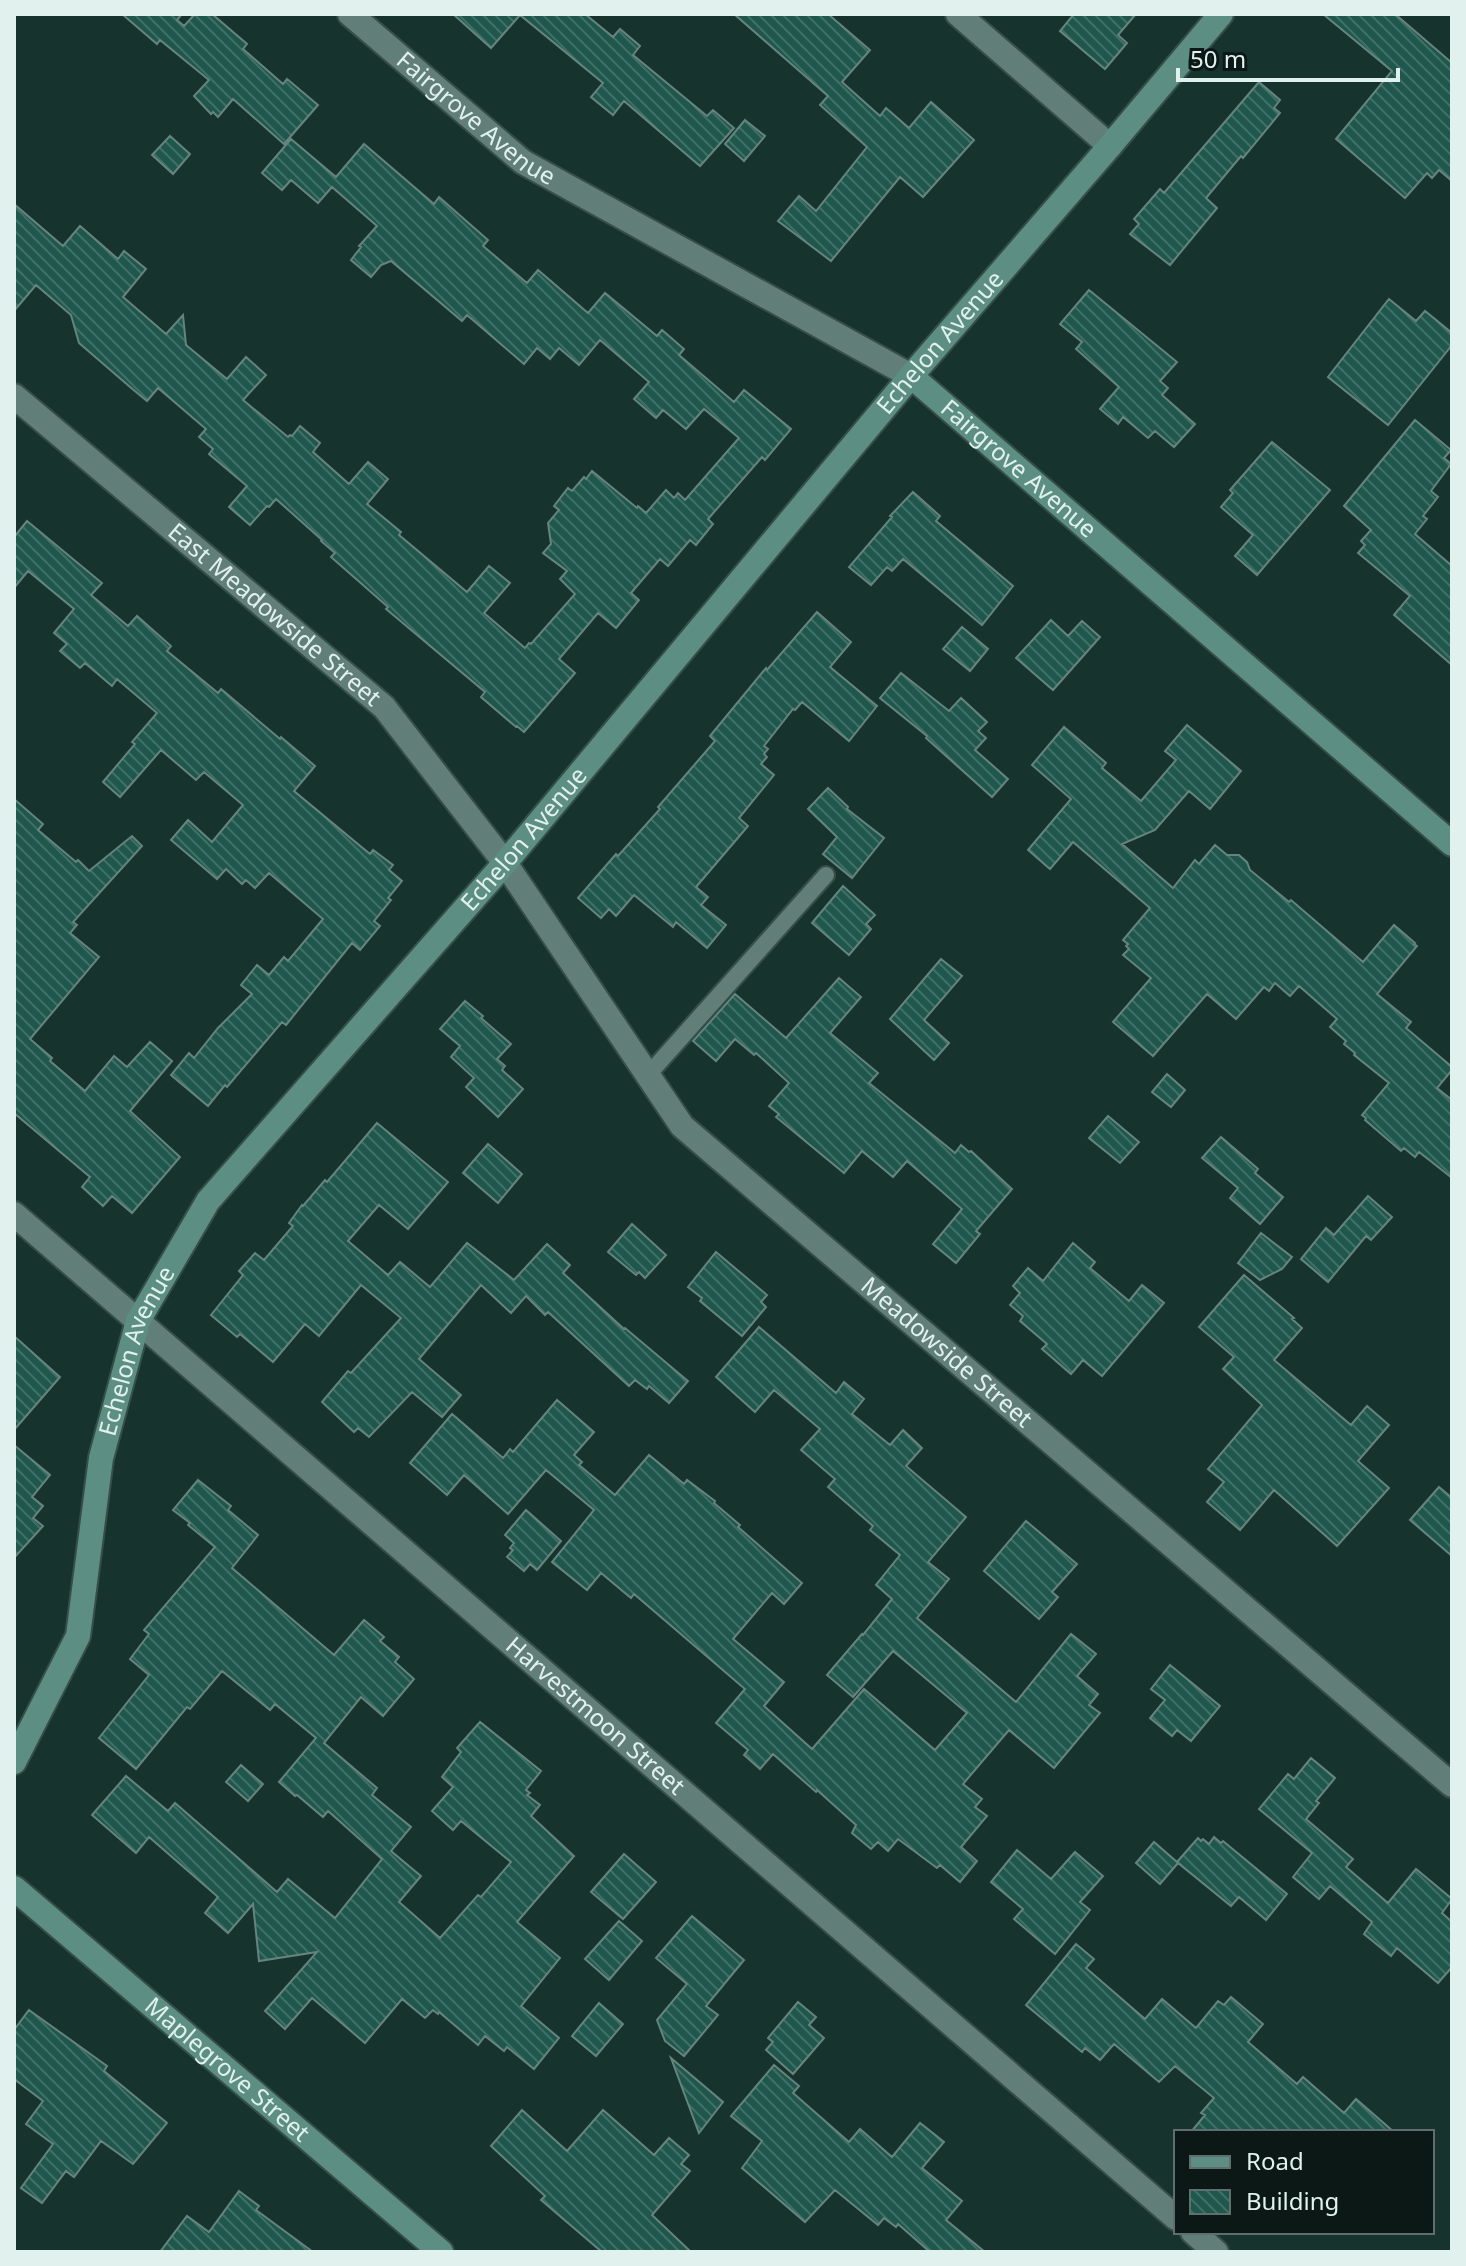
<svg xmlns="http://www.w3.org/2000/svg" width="1466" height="2266" font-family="'Noto Sans',sans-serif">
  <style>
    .building { fill: url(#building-back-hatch); stroke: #66847e; stroke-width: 2 }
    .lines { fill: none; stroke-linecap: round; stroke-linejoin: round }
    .lane-casing { stroke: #364e4a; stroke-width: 20 }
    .street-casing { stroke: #364e4a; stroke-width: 28 }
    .secondary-casing { stroke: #364e4a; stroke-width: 28 }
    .lane { stroke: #617f78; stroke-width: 16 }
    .street { stroke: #617f78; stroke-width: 24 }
    .secondary { stroke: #5d8e84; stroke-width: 24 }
    .labels { text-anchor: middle; stroke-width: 6; stroke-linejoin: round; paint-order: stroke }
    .street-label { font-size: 24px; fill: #e1f1ed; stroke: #0c1816 }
  </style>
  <defs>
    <pattern id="building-back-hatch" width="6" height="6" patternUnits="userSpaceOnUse" patternTransform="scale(2)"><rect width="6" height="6" fill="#1f574d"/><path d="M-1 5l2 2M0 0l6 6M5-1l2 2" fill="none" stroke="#3f7067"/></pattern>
  </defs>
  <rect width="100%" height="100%" fill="#17332e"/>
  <path class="building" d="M122,14H182L177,20L184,26L195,14H212L247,44L243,49L283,84L287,79L318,105L284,144L233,99L218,117L213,112L211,114L194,96L209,80L160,40L157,44Z
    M453,14H585L613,37L620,29L640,46L633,55L707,116L713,110L734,128L700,166L624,101L613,115L591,97L603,83L520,15L491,48Z
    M734,14H828L870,50L842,82L880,116L886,108L909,128L931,102L974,140L923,197L900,177L831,261L778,221L799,196L816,211L867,147L820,105L828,96Z
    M1074,14H1136L1118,35L1127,43L1105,69L1060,31Z
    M1323,14H1395L1452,63V181L1439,170L1432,178L1427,173L1405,198L1336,139L1392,71Z
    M1259,82L1280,100L1274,108L1280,113L1243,158L1241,156L1206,198L1217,208L1170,265L1130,234L1139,224L1134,219L1160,189L1164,193Z
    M745,120L765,136L744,161L725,144Z
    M170,136L190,154L173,174L152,155Z
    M291,139L336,177L364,144L434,204L439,197L488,240L483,246L527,283L538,270L588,313L605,293L657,336L662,330L684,349L679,355L734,402L744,390L791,429L765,460L762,457L708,519L713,524L696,545L690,540L668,566L660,559L631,593L639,600L616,628L598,613L559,659L575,673L524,732L517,726L516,727L481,697L485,692L386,609L388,607L331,557L335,553L321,541L322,540L276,499L269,507L267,506L250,525L229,507L247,486L209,454L213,449L199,437L206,429L158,388L147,401L130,387L79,343L71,315L36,285L14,311V204L63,246L80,226L118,259L124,251L146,269L123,297L166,334L183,315L186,345L227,379L246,357L266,375L243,400L288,437L290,435L292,436L300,426L320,443L313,452L349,484L368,462L388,479L367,504L401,532L399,535L467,592L489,566L510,583L484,613L525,648L529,643L531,644L575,594L560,579L567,571L543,553L551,544L548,523L559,510L554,506L568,488L572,491L584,477L586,479L592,471L637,508L638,506L646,513L666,490L674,498L678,493L685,500L739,438L704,409L686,429L663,410L656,418L634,399L649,382L600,340L579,365L559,348L550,359L537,348L524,364L467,315L462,321L391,261L381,265L371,277L351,260L361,247L359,246L377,226L332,187L318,203L291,180L282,190L262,173Z
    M1089,290L1177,362L1160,381L1168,388L1162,395L1195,424L1174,447L1155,431L1148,438L1123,417L1118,424L1100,409L1119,387L1076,349L1082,342L1060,324Z
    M1389,299L1416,321L1425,311L1452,333V345L1388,425L1328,377Z
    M1415,420L1451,450L1444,458L1451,464L1431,491L1438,497L1423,516L1427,519L1415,534L1452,566V665L1394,615L1410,596L1358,553L1365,545L1361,541L1371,530L1344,506Z
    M1272,442L1330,490L1257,575L1235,556L1253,535L1221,507L1233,493L1230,490Z
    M913,492L940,516L936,521L1013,586L982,625L903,559L892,571L887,567L871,585L849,567L892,517L890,516Z
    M27,521L102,583L91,595L128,626L137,616L171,646L167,651L218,693L221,689L280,739L281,737L315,766L294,791L370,854L373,850L393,865L389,870L402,881L388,898L391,900L374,921L380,926L360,950L352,943L286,1025L282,1022L227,1087L225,1085L208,1106L171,1075L189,1053L194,1058L218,1028L252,994L241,985L257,965L269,975L284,957L288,961L323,919L269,873L255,888L246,880L242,884L226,869L217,879L171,840L188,820L212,842L243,805L204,772L196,780L161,750L120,797L103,782L135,744L132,742L157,713L117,679L112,686L85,663L80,668L60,651L67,644L54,633L74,609L28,571L14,588V537Z
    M817,612L851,642L830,667L877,706L849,741L802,702L795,710L793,709L764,746L768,749L764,754L767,757L761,764L774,775L739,818L748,826L696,887L708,897L701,905L726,925L707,948L676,922L673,927L634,895L616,916L609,909L601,918L578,898L616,854L618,856L660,809L658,807L715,741L710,736L766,668L767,670Z
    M1051,620L1068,636L1082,621L1100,637L1053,690L1016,658Z
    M962,627L988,649L970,671L943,649Z
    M901,673L949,711L961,698L987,722L978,731L986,738L975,750L1008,779L992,797L926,738L927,736L880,698Z
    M1187,725L1241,771L1210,809L1189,791L1155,830L1122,844L1173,888L1195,860L1199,864L1215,845L1227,855H1239L1247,862L1250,870L1289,902L1291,900L1363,962L1394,925L1415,943L1414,944L1417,946L1377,994L1411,1022L1406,1028L1452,1067V1070L1437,1088L1452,1100V1178L1419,1152L1415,1157L1404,1148L1401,1151L1365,1120L1366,1118L1362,1115L1389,1083L1354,1055L1355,1053L1344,1044L1346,1041L1330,1027L1337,1019L1299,986L1290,996L1275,983L1269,991L1264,987L1236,1019L1207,994L1153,1056L1113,1022L1151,978L1123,955L1129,949L1126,946L1128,944L1123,940L1150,908L1073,842L1050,869L1028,850L1071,799L1032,765L1064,727L1106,763L1102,768L1141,801L1176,760L1165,751Z
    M828,788L848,807L847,809L884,838L852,878L823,854L837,837L808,809Z
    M14,799L43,824L38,830L76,862L78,860L89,871L132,836L142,846L73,922L77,925L70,933L99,957L30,1039L52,1058L50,1061L85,1091L114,1056L127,1067L150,1042L172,1061L130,1111L180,1157L132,1213L112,1196L103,1206L82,1187L90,1177L14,1113Z
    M843,886L875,915L866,924L871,929L849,955L812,923Z
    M941,959L962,976L924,1020L949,1043L934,1060L890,1019Z
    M839,978L861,997L830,1033L878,1073L869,1083L955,1153L961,1145L969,1152L971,1151L1012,1189L976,1231L980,1234L956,1263L933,1244L962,1209L907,1161L893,1177L862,1151L844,1173L776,1117L779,1114L769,1106L789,1083L756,1053L754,1055L735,1039L716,1061L693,1041L735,994L786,1038Z
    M465,1001L483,1016L481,1018L511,1044L497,1059L505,1066L502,1070L523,1089L498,1117L466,1087L474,1078L451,1057L460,1046L440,1029Z
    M1167,1074L1185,1090L1171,1107L1152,1092Z
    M1108,1116L1139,1142L1120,1163L1089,1138Z
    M377,1123L448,1182L408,1229L379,1205L348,1241L388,1275L400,1262L430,1287L467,1243L514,1280L547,1244L570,1265L563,1273L624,1329L625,1328L688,1381L669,1403L649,1386L647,1389L635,1380L629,1386L548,1312L545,1315L526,1296L511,1313L481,1285L419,1359L461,1395L442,1417L412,1392L369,1437L358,1428L354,1432L322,1402L348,1371L351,1373L401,1318L361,1285L319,1336L305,1324L273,1362L240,1334L237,1337L211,1315L243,1275L239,1271L255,1253L264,1260L293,1226L289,1223L302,1205L303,1206L325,1180L327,1182Z
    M1221,1137L1258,1169L1255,1173L1283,1197L1260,1224L1230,1198L1238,1188L1202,1158Z
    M488,1144L522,1174L498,1203L463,1173Z
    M1368,1196L1392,1217L1371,1240L1366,1236L1328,1282L1301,1259L1326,1228L1334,1235Z
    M632,1224L666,1255L645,1278L639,1272L636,1275L608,1252Z
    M1261,1233L1292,1257L1282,1269L1260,1280L1238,1263Z
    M1073,1243L1095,1262L1090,1268L1129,1301L1142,1285L1164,1303L1102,1376L1083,1360L1071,1374L1042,1349L1047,1344L1020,1321L1023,1316L1010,1305L1020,1293L1013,1286L1028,1268L1043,1281Z
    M716,1252L767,1295L761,1302L766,1307L742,1336L700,1301L702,1298L688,1287Z
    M1244,1275L1294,1318L1292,1319L1302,1328L1274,1360L1351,1425L1367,1406L1389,1425L1358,1461L1389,1488L1337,1546L1274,1490L1240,1530L1207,1502L1224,1482L1208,1469L1262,1405L1223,1369L1234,1357L1199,1327Z
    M759,1327L836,1393L844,1382L864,1399L852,1414L890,1445L903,1430L922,1448L906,1466L966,1517L928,1562L949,1579L917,1618L1016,1702L1071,1634L1096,1654L1077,1676L1098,1694L1089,1705L1100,1713L1054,1768L1009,1730L963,1784L982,1799L975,1807L987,1816L961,1847L977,1861L960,1882L940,1865L937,1868L898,1839L888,1851L878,1842L871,1849L852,1833L856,1825L817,1790L816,1792L773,1754L760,1769L744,1755L748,1750L716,1723L745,1689L634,1594L631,1598L601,1573L587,1590L552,1562L594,1510L546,1470L508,1514L464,1475L447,1495L410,1463L452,1414L503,1458L510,1449L513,1452L557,1400L594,1432L574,1455L582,1462L579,1465L615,1495L649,1455L684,1484L687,1480L715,1501L714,1503L740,1525L738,1527L802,1583L784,1604L772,1593L733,1639L784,1682L764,1706L812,1749L864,1689L935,1750L967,1713L893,1651L853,1697L827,1675L862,1634L863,1635L892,1599L876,1585L900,1555L870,1530L873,1526L828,1487L835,1479L801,1450L820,1429L774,1390L755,1412L716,1377Z
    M14,1336L60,1377L14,1430Z
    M14,1445L50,1475L32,1497L43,1506L33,1518L43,1526L14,1558Z
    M198,1480L231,1506L228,1510L258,1535L232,1568L334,1655L364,1620L384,1637L380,1641L399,1657L395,1662L414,1679L383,1716L361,1697L324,1743L377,1788L372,1795L411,1827L391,1851L421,1876L399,1902L440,1938L478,1895L481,1897L511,1862L461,1821L453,1830L432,1811L453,1787L442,1777L461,1752L457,1748L480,1722L541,1771L526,1790L530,1793L527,1795L540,1805L531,1816L574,1856L517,1922L560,1958L521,2006L559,2038L534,2069L507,2047L504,2051L485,2036L478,2045L439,2012L438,2014L433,2010L425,2018L402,1999L365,2043L312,1998L285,2029L265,2011L317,1952L259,1961L253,1904L228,1933L205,1913L218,1897L149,1837L136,1853L92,1815L126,1776L168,1811L175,1803L277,1892L288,1879L335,1918L382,1859L328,1811L323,1817L297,1795L295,1796L279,1782L316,1738L275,1704L270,1710L222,1671L190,1709L187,1707L136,1769L99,1738L149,1675L130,1659L149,1634L144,1630L215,1547L188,1525L190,1523L173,1510Z
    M1439,1487L1452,1498V1556L1410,1520Z
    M526,1510L561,1541L537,1570L530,1564L524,1571L507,1557L513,1550L510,1548L514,1543L505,1535Z
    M1026,1521L1077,1564L1052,1592L1058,1597L1039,1619L984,1571Z
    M1170,1665L1220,1706L1191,1741L1177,1730L1172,1736L1150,1718L1165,1700L1151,1689Z
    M1311,1758L1335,1778L1316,1801L1319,1803L1306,1819L1353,1859L1346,1867L1388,1903L1416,1869L1452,1899L1442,1913L1452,1922V1967L1438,1983L1397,1948L1391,1956L1364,1934L1372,1922L1330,1886L1319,1899L1293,1877L1312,1853L1259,1809L1288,1774L1294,1779Z
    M241,1765L263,1784L248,1801L226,1782Z
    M1214,1837L1221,1843L1223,1841L1287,1894L1266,1920L1239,1897L1231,1906L1178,1863L1160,1884L1136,1863L1154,1842L1177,1862L1198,1838L1201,1841L1203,1839L1209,1844Z
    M1017,1850L1051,1879L1075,1852L1103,1876L1080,1902L1090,1910L1055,1954L1014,1919L1023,1909L991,1882Z
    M624,1854L656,1882L623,1919L591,1892Z
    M692,1916L744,1960L706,2006L718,2015L684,2056L665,2041L657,2020L687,1984L656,1958Z
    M619,1921L642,1941L609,1980L585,1959Z
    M1076,1944L1094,1959L1086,1968L1145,2019L1162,1999L1196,2028L1218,2001L1224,2005L1231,1997L1263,2024L1248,2042L1297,2084L1303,2077L1344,2113L1356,2099L1394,2132H1191L1205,2115L1201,2113L1214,2098L1175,2066L1159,2082L1114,2044L1100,2060L1085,2048L1082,2052L1026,2005Z
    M798,2002L816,2017L809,2025L824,2038L793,2074L766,2050L773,2042L768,2038Z
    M599,2003L623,2024L596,2056L572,2036Z
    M29,2010L107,2066L104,2071L167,2123L133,2164L101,2141L74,2177L66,2171L42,2203L21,2188L53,2144L26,2124L43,2101L14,2079V2030Z
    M671,2058L723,2102L699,2133Z
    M774,2065L799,2086L793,2093L849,2142L860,2129L892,2157L920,2123L944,2142L922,2168L962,2201L946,2220L985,2252H930L898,2224L896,2227L884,2218L878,2225L835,2190L805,2222L742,2168L762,2141L731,2116Z
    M522,2110L567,2151L603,2110L654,2155L669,2138L689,2155L681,2164L690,2171L652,2215L691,2252H602L541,2200L545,2196L491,2146Z
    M239,2191L259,2206L256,2210L313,2252H160L187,2216L209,2232Z"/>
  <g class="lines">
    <g class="lane-casing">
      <path id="lane" d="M648,1075L826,875"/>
    </g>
    <g class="street-casing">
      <g id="street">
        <path id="s1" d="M350,14L523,162L911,376"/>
        <path d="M958,14L1110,146"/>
        <path id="s2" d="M14,396L384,707L505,863L682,1126L1452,1785"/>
        <path id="s3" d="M14,1214L1176,2218"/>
        <path d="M1193,2232L1216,2252"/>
      </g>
    </g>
    <g class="secondary-casing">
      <g id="secondary">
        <path id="s4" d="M911,376L1452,844"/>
        <path id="s5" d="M14,1762L78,1636L101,1458L138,1321L208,1201L505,863L911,376L1110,146L1221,14"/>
        <path id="s6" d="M14,1888L441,2252"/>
      </g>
    </g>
    <use href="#lane" class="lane"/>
    <use href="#street" class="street"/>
    <use href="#secondary" class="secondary"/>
  </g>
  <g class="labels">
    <g class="street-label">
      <text dy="8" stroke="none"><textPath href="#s1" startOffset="164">Fairgrove Avenue</textPath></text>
      <text dy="8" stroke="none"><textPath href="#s5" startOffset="1730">Echelon Avenue</textPath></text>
      <text dy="8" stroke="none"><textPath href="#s4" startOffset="142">Fairgrove Avenue</textPath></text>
      <text dy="8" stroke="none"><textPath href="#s2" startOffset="340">East Meadowside Street</textPath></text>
      <text dy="8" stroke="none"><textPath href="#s5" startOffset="1082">Echelon Avenue</textPath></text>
      <text dy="8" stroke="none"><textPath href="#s2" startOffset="1346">Meadowside Street</textPath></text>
      <text dy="8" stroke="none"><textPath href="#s5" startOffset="434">Echelon Avenue</textPath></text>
      <text dy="8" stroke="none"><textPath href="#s3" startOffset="768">Harvestmoon Street</textPath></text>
      <text dy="8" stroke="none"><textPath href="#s6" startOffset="280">Maplegrove Street</textPath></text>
    </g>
  </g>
  <rect width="1466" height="2266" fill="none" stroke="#e1f1ed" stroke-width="32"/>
  <rect x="1174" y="2130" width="260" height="104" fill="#0c1816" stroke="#616f6c" stroke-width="2"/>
  <rect x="1190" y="2156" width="40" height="12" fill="#5d8e84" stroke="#616f6c" stroke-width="2"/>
  <text x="1246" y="2170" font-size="24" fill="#e1f1ed">Road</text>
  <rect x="1190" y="2190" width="40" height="24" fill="url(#building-back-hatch)" stroke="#616f6c" stroke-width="2"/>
  <text x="1246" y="2210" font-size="24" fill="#e1f1ed">Building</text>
  <path d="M1178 68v12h220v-12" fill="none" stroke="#e1f1ed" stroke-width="4"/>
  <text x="1190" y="68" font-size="24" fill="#e1f1ed" stroke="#0c1816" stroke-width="6" paint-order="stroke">50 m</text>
</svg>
